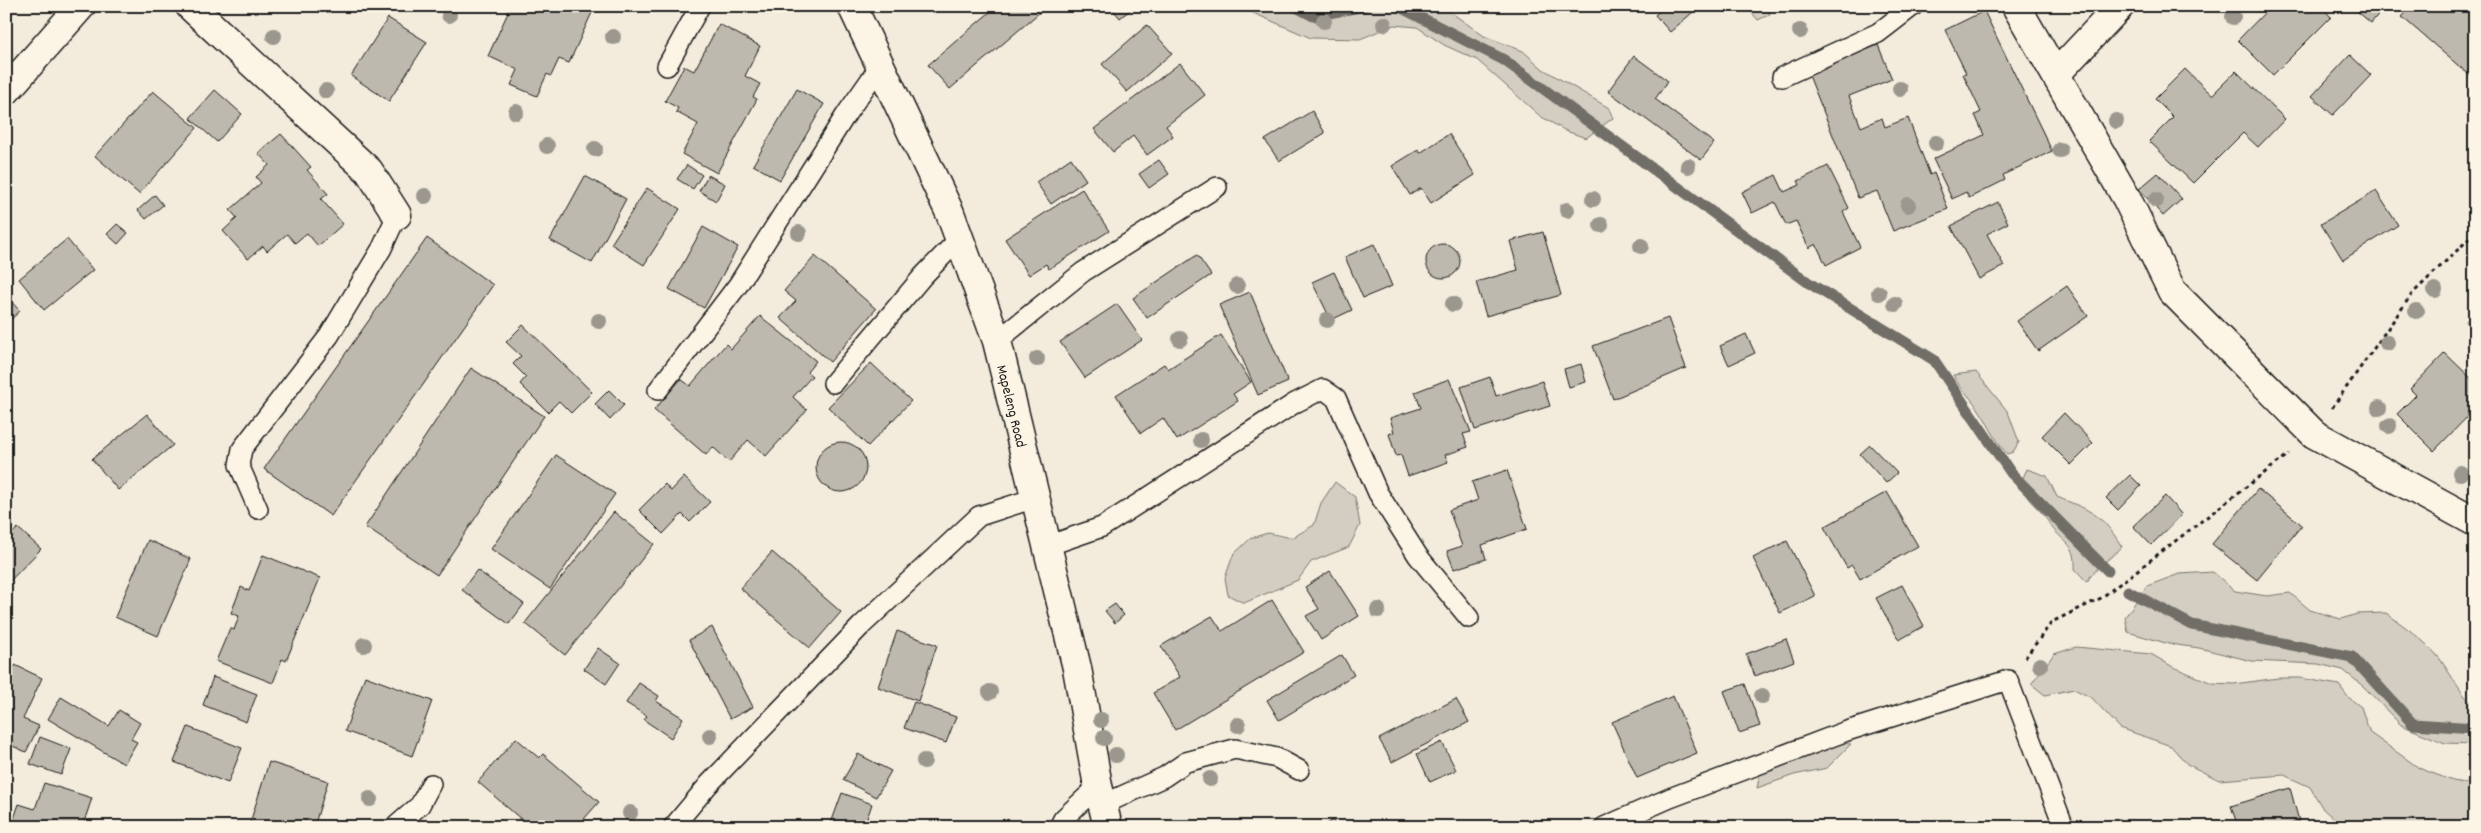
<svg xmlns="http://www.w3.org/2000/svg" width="2481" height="833" font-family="Dekko,sans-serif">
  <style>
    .green { fill: #d3cec1; stroke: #78756e }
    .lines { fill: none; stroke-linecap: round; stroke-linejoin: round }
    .stream { stroke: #716e68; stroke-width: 11 }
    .building { fill: #beb9ae; stroke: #1c1c1c }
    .service-casing { stroke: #1c1c1c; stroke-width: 22 }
    .minor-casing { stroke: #1c1c1c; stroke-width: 31 }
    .tertiary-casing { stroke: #1c1c1c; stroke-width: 31 }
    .primary-casing { stroke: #1c1c1c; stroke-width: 31 }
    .path { stroke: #1c1c1c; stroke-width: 3; stroke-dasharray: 4 4; stroke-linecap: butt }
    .service { stroke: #fcf5e5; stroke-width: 19 }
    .minor { stroke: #fcf5e5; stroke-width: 28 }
    .tertiary { stroke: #fcf5e5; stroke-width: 28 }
    .primary { stroke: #fcf5e5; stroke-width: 28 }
    .tree { fill: #9b978e }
    .labels { text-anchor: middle; stroke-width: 4.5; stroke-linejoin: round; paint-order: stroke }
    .street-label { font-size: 15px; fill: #1c1c1c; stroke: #fcf5e5 }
  </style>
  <rect width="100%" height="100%" fill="#f3ecdd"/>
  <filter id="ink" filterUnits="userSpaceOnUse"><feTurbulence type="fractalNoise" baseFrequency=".02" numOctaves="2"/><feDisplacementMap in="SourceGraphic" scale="10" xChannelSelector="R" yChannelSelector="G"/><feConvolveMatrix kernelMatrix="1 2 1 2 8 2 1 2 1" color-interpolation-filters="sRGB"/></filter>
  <g filter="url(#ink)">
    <path class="green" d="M1237,6H1442L1484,36L1523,51L1543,69L1609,108L1613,118L1586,138L1566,131L1540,116L1477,60L1444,45L1417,27L1394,25L1360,39L1311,38Z
      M1746,6H1768L1770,14L1758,20Z
      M1976,372L2008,412L2019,442L2013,452L2007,454C1993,438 1989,423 1977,407C1968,394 1961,390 1953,375Z
      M2027,469L2047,476L2057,497C2092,511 2102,514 2122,547C2111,558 2092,571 2087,582L2075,569C2076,545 2068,546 2054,530C2050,526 2047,519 2043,514C2031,501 2026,500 2021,482Z
      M1335,482L1355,497L1360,525L1349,547L1311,562L1298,580L1244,603L1228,595L1225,578L1233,555L1251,538L1268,533L1292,538L1314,525L1321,503Z
      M2213,572L2235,591L2267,596L2290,593L2310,610L2341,619L2357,614L2386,613C2404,626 2426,641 2440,659C2452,676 2460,693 2475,707V744L2445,743L2401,725L2364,687L2343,670L2318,664L2252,661L2199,648L2169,644L2128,632L2125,617L2147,586L2179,574Z
      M2076,647L2151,654L2173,667L2212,683L2234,684L2278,678H2300L2339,685L2348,697L2361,707L2370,733L2419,768L2453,781L2475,785V827H2343L2323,809L2310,787L2284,775L2219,780L2187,764L2171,746L2120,728L2092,698L2074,689L2045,695L2031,684L2054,654Z
      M1831,742L1851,744L1827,768L1794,775L1757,788L1760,773Z"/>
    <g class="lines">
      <path class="stream" d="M1294,6L1313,16L1365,6
        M1398,6L1504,60L1809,283L1934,360L2011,473L2108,571
        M2128,591L2192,625L2352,657L2413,724L2475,728"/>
    </g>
    <path class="building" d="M511,6H595L569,63L559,59L551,76L547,74L537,96L511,85L518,70L488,56Z
      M997,6H1047L950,89L928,65Z
      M1110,6H1135L1120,18Z
      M1665,6H1688L1693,12L1670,32L1655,15Z
      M2271,6H2321L2331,17L2273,75L2238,40Z
      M2351,6H2385L2371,23Z
      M2412,6H2471L2475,10V80L2402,17Z
      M1984,11L2052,151L2003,175L2005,180L1969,198L1966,192L1952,199L1933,159L1984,135L1975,115L1981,112L1963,74L1966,73L1945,30Z
      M388,18L427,42L389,101L351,76Z
      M719,24L760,46L745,76L760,84L753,97L757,99L717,173L682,154L698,124L676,112L678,108L665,101L684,66L694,71Z
      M1147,25L1172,53L1127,92L1102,64Z
      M1878,45L1892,79L1849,96L1861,127L1882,118L1885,127L1908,118L1930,175L1934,173L1948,209L1893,231L1877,191L1858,198L1808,73Z
      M2350,55L2371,75L2333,115L2312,96Z
      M1634,56L1668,81L1655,99L1714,143L1701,160L1608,91Z
      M1180,63L1205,95L1166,126L1173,136L1147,155L1133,136L1113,152L1094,129Z
      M2185,69L2212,95L2236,71L2285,119L2258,147L2243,133L2193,183L2149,141L2173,117L2155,99Z
      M797,89L824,104L780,180L753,165Z
      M215,90L242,114L217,142L190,118Z
      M153,91L197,128L139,194L95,156Z
      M1312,111L1325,133L1279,161L1265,140Z
      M281,134L311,167L307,170L328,194L321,199L343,224L318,246L307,233L295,243L287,234L267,251L263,246L248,259L223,231L237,218L230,210L261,183L256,177L269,165L258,153Z
      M1449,134L1475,175L1431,203L1421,188L1410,195L1392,166L1418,150L1420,153Z
      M1071,158L1086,180L1051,204L1036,182Z
      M1159,160L1169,174L1149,188L1139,174Z
      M687,165L702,175L693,189L677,179Z
      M1828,166L1849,208L1843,212L1860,247L1826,265L1816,244L1809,248L1796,221L1786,225L1775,202L1752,213L1742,192L1776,175L1784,192L1800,185L1798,181Z
      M2158,173L2182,199L2163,216L2139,189Z
      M708,175L725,184L716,201L699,191Z
      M585,176L626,199L592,263L550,240Z
      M647,188L680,209L644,265L611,244Z
      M1082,189L1109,231L1049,269L1046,264L1029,275L1005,239Z
      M2376,191L2398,225L2343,260L2321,224Z
      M155,195L163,205L146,219L138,210Z
      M1998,202L2008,223L1987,234L2004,266L1979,279L1951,226Z
      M117,224L128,233L118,244L107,234Z
      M703,227L738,247L704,308L669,289Z
      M1543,232L1561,295L1486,316L1476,282L1518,270L1510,241Z
      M427,238L493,285L331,516L264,469Z
      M67,239L93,270L44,310L19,279Z
      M1374,244L1392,286L1363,298L1345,257Z
      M1426 261a17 17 0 1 1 34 0a17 17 0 1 1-34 0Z
      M1197,255L1211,275L1147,318L1133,298Z
      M815,256L876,309L830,362L780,318L796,301L784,291Z
      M1334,272L1352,310L1331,320L1312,282Z
      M2067,286L2088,316L2038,351L2017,321Z
      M1250,292L1288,382L1258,395L1219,305Z
      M6,296L20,311L6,324Z
      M1117,304L1142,340L1085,378L1060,342Z
      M2475,313V332L2466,321Z
      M760,316L816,361L807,372L812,376L793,397L807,410L766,456L748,440L729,462L713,447L706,455L654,410L681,379L690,386L726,344L731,349Z
      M1668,318L1686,368L1613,399L1593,346Z
      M523,325L592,392L571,413L559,401L548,412L520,384L526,377L513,364L521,356L506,342Z
      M1746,334L1755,353L1729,365L1720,346Z
      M1221,335L1251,382L1233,394L1238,401L1177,440L1163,418L1141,433L1116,395L1164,364L1168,369Z
      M2445,353L2475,382V409L2434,451L2397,414L2416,395L2410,389Z
      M871,363L911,401L868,446L828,407Z
      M1581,364L1586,382L1569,387L1564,369Z
      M471,368L544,416L437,575L365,527Z
      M1490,377L1496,396L1542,381L1550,406L1475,430L1461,387Z
      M1449,379L1471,432L1463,434L1468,447L1445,455L1448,462L1408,476L1401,455L1396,456L1389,434L1394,432L1390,418L1421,408L1415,392Z
      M609,390L624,405L610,420L595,404Z
      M2064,413L2093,443L2071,465L2042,436Z
      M147,414L173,445L118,490L92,459Z
      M816 467a25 25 0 1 1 50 0a25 25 0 1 1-50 0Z
      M1870,445L1897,473L1886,483L1860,454Z
      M556,455L615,494L550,589L491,549Z
      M1507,470L1527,529L1482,545L1486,559L1454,569L1447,551L1462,546L1449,510L1478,500L1472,482Z
      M2130,475L2141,486L2118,510L2106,498Z
      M684,477L710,502L690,522L682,514L663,534L639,510L665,484L671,491Z
      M2258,489L2302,525L2257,580L2212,544Z
      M1887,492L1918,546L1860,579L1852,565L1847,568L1824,527Z
      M2165,496L2182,515L2151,545L2133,526Z
      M614,512L654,544L565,655L525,623Z
      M18,528L41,549L6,585V539Z
      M148,540L191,559L158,636L115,617Z
      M1787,541L1815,596L1780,613L1753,558Z
      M772,552L841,612L810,648L740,588Z
      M263,555L320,578L286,661L282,659L273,683L216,661L230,628L234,630L239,616L231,613L241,587L249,591Z
      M477,570L524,604L509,624L462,590Z
      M1330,571L1359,616L1321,640L1306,616L1319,609L1305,587Z
      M1902,585L1924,626L1899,640L1876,598Z
      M1272,600L1304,652L1175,730L1153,693L1180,677L1161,646L1212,616L1222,631Z
      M1115,604L1124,615L1115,623L1105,611Z
      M712,627L753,707L730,719L689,640Z
      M897,631L937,645L918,701L878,687Z
      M1786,639L1794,661L1755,676L1746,654Z
      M598,648L620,663L606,684L584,669Z
      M1342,655L1354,675L1279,720L1267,700Z
      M15,665L42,678L23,719L39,726L26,752L6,743V683Z
      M365,676L432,701L412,756L345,731Z
      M213,677L257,694L246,722L203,705Z
      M639,683L659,696L656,701L683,718L671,738L644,720L647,716L626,703Z
      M1745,684L1760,726L1739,733L1724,691Z
      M1673,696L1697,753L1637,778L1612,722Z
      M61,697L109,726L119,710L140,723L131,739L137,742L124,764L48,719Z
      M1456,699L1469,722L1392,762L1379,739Z
      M914,702L956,717L946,743L904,728Z
      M188,727L242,748L228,783L174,762Z
      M40,737L71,749L61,775L30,764Z
      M516,738L539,758L543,754L599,802L577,827H530L478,782Z
      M1442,742L1456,770L1430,782L1417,754Z
      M858,754L891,771L876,797L843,780Z
      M269,762L328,781L314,827L249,826Z
      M44,783L92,798L83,825L91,827H11L19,804L35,809Z
      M2290,788L2299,821L2280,827H2238L2231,806Z
      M842,793L872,804L864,827L830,826Z
      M1333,820L1336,827H1322Z"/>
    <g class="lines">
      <g class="service-casing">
        <path id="service" d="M667,66L700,6
          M1782,77L1878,33L1913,6
          M997,341L1083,272L1217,187
          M833,383L923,276L959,239
          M658,390L738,285L847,113L880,66
          M258,509L239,465L242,449L329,336L382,248L397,215
          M1047,546L1102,527L1295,403L1323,389L1336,398L1378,493L1418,556L1469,618
          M1104,804L1164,777L1186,762L1235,749L1277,758L1299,770
          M395,827L420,805L431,784
          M673,827L709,784L861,626L979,516L1035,498
          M1059,827L1063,819L1098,786
          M1604,827L1670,798L1844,732L2008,680L2064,827"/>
      </g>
      <g class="minor-casing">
        <path id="minor" d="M190,6L369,171L397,215
          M2016,6L2127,199L2172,291L2314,434L2475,522
          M2057,73L2120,6"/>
      </g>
      <g class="tertiary-casing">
        <path id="tertiary" d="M852,6L950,213L997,341L1077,668L1098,786L1108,827"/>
      </g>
      <g class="primary-casing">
        <path id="primary" d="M6,91L81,6"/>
      </g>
      <path class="path" d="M2332,408L2412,294L2475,233
        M2025,658L2052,622L2101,598L2289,454"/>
      <use href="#service" class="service"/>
      <use href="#minor" class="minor"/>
      <use href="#tertiary" class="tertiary"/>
      <use href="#primary" class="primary"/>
    </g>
    <g class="tree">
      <circle cx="449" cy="15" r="8"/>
      <circle cx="2233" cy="17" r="8"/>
      <circle cx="1324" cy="21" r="8"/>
      <circle cx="1384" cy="24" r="8"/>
      <circle cx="1800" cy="31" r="8"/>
      <circle cx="274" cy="36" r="8"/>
      <circle cx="613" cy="37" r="8"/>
      <circle cx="1900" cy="89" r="8"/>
      <circle cx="326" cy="91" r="8"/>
      <circle cx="516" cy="112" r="8"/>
      <circle cx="2116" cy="121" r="8"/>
      <circle cx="1936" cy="143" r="8"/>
      <circle cx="547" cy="146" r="8"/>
      <circle cx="595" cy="149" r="8"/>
      <circle cx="2060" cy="150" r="8"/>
      <circle cx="1688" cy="166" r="8"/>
      <circle cx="425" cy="196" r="8"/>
      <circle cx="1593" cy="199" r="8"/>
      <circle cx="2156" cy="200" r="8"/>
      <circle cx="1908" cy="205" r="8"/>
      <circle cx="1567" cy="210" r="8"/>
      <circle cx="1601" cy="225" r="8"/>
      <circle cx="799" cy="233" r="8"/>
      <circle cx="1641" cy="246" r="8"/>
      <circle cx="1237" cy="286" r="8"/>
      <circle cx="2435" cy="290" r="8"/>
      <circle cx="1879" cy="293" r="8"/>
      <circle cx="1453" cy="304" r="8"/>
      <circle cx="1895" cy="304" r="8"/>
      <circle cx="2416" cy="311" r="8"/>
      <circle cx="1327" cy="320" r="8"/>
      <circle cx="599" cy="321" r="8"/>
      <circle cx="1180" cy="339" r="8"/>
      <circle cx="2387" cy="343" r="8"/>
      <circle cx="1037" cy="359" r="8"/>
      <circle cx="2379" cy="408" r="8"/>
      <circle cx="2389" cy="426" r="8"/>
      <circle cx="1201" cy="440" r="8"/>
      <circle cx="2460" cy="473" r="8"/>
      <circle cx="1378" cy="610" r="8"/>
      <circle cx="364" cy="645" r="8"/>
      <circle cx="2040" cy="665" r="8"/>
      <circle cx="990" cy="692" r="8"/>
      <circle cx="1762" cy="696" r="8"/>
      <circle cx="1101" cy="720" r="8"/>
      <circle cx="1238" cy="725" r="8"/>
      <circle cx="710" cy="736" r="8"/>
      <circle cx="1104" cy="738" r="8"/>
      <circle cx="1116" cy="755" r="8"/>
      <circle cx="924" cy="761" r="8"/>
      <circle cx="1210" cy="779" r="8"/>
      <circle cx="370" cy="799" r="8"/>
      <circle cx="630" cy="813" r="8"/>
    </g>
  </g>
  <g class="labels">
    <g class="street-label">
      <text transform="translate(1012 406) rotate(76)" y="5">Mapeleng Road</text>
    </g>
  </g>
  <rect width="2481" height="833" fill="none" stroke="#fcf5e5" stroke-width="25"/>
  <rect x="12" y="12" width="2456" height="808" fill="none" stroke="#1c1c1c" stroke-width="2" filter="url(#ink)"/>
</svg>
